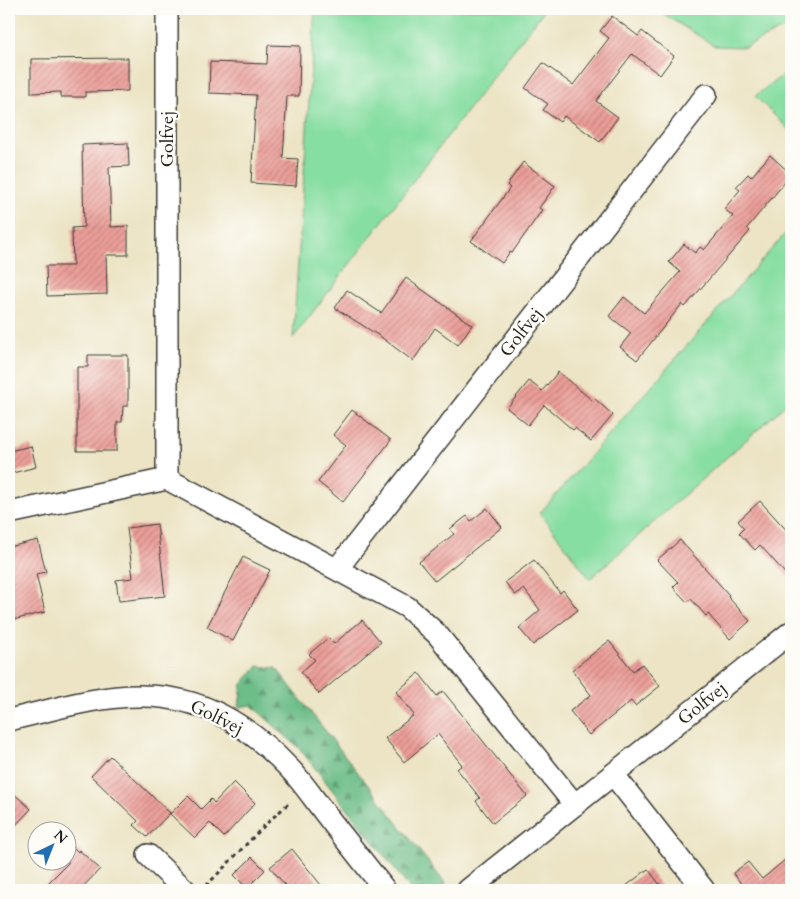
<svg xmlns="http://www.w3.org/2000/svg" width="800" height="899" font-family="Cardo,serif">
  <style>
    .grass { fill: #87dea2; stroke: #527d5f }
    .forest { fill: url(#forest-firs); stroke: #446c52 }
    .building { fill: url(#building-hatch) }
    .lines { fill: none; stroke-linecap: round; stroke-linejoin: round }
    .minor-casing { stroke: #3b3a35; stroke-width: 24 }
    .path { stroke: #3b3a35; stroke-width: 3; stroke-dasharray: 4 4; stroke-linecap: butt }
    .minor { stroke: #fff; stroke-width: 21 }
    .labels { text-anchor: middle; stroke-width: 5; stroke-linejoin: round; paint-order: stroke }
    .street-label { font-size: 18px; fill: #1c1c1c; stroke: #fdfcf7 }
  </style>
  <defs>
    <pattern id="forest-firs" width="22" height="20" patternUnits="userSpaceOnUse" patternTransform="scale(1.25)"><rect width="22" height="20" fill="#6dbd88"/><path d="M5 1l3.5 6h-7zM16 11l3.5 6h-7z" fill="#59996e"/></pattern>
    <pattern id="building-hatch" width="6" height="6" patternUnits="userSpaceOnUse" patternTransform="scale(1.25)"><rect width="6" height="6" fill="#ec9e99"/><path d="M-1 1l2-2M0 6l6-6M5 7l2-2" fill="none" stroke="#be807c"/></pattern>
  </defs>
  <rect width="100%" height="100%" fill="#fdfcf7"/>
  <filter id="ink" filterUnits="userSpaceOnUse"><feTurbulence type="fractalNoise" baseFrequency=".02" numOctaves="2"/><feDisplacementMap in="SourceGraphic" scale="10" xChannelSelector="R" yChannelSelector="G"/><feConvolveMatrix kernelMatrix="1 2 1 2 8 2 1 2 1" color-interpolation-filters="sRGB"/></filter>
  <filter id="wash" filterUnits="userSpaceOnUse"><feTurbulence type="fractalNoise" baseFrequency=".0096" numOctaves="4" result="noise"/><feDisplacementMap in="SourceGraphic" scale="20" xChannelSelector="R" yChannelSelector="G"/><feGaussianBlur stdDeviation="1.12" result="paint"/><feColorMatrix in="noise" values="0 0 0 0 0 0 0 0 0 0 0 0 0 0 0 0 0 1.4 0 .05"/><feComposite in="paint" operator="in"/></filter>
  <g filter="url(#wash)">
    <rect width="100%" height="100%" fill="#ece4c5"/>
    <path class="grass" d="M315,9H545L293,338Z
      M655,9H791V25L745,47L715,46Z
      M791,69V132L755,96Z
      M791,227V400L590,579L540,513Z"/>
    <path class="forest" d="M258,666L276,668L448,887L437,890H411L299,748L251,705L239,707L242,684Z"/>
    <g id="blocks">
      <path class="building" d="M612,16L638,36L642,31L674,56L660,75L632,54L596,101L618,117L600,142L564,116L560,122L543,110L548,104L525,88L543,63L573,85L609,38L600,31Z
        M268,45L300,46L299,96H287L283,158L298,159L296,186L251,183L256,95L209,93L210,62L267,64Z
        M128,58V91L85,92V97H61V92L31,93V59Z
        M128,143L129,166L109,167L111,227L128,226V255H106L107,294L47,296L46,266H73L72,228L84,227L82,145Z
        M770,155L791,174V175L747,228L750,231L685,307L682,304L637,360L620,347L631,333L609,316L624,297L644,313L680,272L669,262L684,244L695,253L700,247L704,250L733,216L724,209L740,190L736,187L748,174L751,177Z
        M523,162L555,186L539,208L542,210L512,253L510,252L502,263L471,241L510,188L507,185Z
        M406,278L472,325L458,345L435,328L413,361L381,337L335,308L347,290L381,313Z
        M88,355H128V406H123L122,422H117V451H77V367H88Z
        M558,372L593,401L595,399L613,415L591,441L575,428L573,430L544,405L528,425L507,408L529,381L542,391Z
        M352,410L391,440L343,502L318,482L346,445L333,435Z
        M31,446L36,467L9,474V451Z
        M760,501L791,535V580L760,545L755,550L739,533L744,528L738,521Z
        M487,508L502,527L435,581L419,562L454,534L450,529L467,516L471,521Z
        M157,524L165,596L119,601L116,580L133,578L127,528Z
        M38,540L46,572L36,574L45,612L9,621V547Z
        M680,540L729,595L728,597L750,621L730,639L708,614L706,616L691,599L687,602L673,587L678,582L657,560Z
        M243,557L270,570L233,641L207,627Z
        M534,560L560,593L563,590L578,610L533,645L519,628L540,610L524,589L515,595L505,582Z
        M362,620L381,642L319,694L301,672L315,660L309,654L328,638L334,644Z
        M609,641L633,671L642,664L660,686L635,706L631,701L589,735L570,711L591,695L572,670Z
        M419,673L437,696L443,691L527,796L493,823L476,801L480,798L457,769L462,765L438,734L404,762L385,738L414,715L396,692Z
        M110,756L170,813L147,837L134,825L138,821L91,776Z
        M234,782L255,803L224,837L210,823L195,838L170,814L188,796L201,809L211,799L214,803Z
        M9,789L31,809L9,832Z
        M68,842L78,852L79,850L100,869L80,890H41L68,863Z
        M292,849L325,890H289L270,867Z
        M791,855V890H746L733,873L748,862L762,879Z
        M252,857L265,870L247,888L234,875Z
        M648,869L664,890H621Z"/>
    </g>
  </g>
  <g filter="url(#ink)">
    <use href="#blocks" fill-opacity="0" stroke="#3b3a35" stroke-width="1"/>
    <g class="lines">
      <g class="minor-casing">
        <path id="minor" d="M167,479V9
          M9,513L167,479L407,607L437,634L575,805
          M337,569L706,95
          M9,720C52,710 98,695 143,696C203,696 249,726 289,768C302,781 313,798 324,812C344,838 365,864 385,890
          M613,774L704,890
          M148,855L185,890
          M468,890L791,632"/>
      </g>
      <path class="path" d="M206,886L266,824L290,802"/>
      <use href="#minor" class="minor"/>
    </g>
  </g>
  <g class="labels">
    <g class="street-label">
      <text transform="translate(167 139) rotate(-90)" y="6">Golfvej</text>
      <text transform="translate(521 332) rotate(-52)" y="6">Golfvej</text>
      <text transform="translate(702 703) rotate(-39)" y="6">Golfvej</text>
      <text transform="translate(217 717) rotate(26)" y="6">Golfvej</text>
    </g>
  </g>
  <rect width="800" height="899" fill="none" stroke="#fdfcf7" stroke-width="30"/>
  <g transform="translate(52 846) rotate(43)"><circle r="24" fill="#fdfcf7" stroke="#a3a29f"/>
  <path d="M0-4L9 19L0 12L-9 19Z" fill="#1f6fb2"/>
  <text y="-8" font-size="14" font-weight="bold" text-anchor="middle" fill="#1c1c1c">N</text>
  </g>
</svg>
